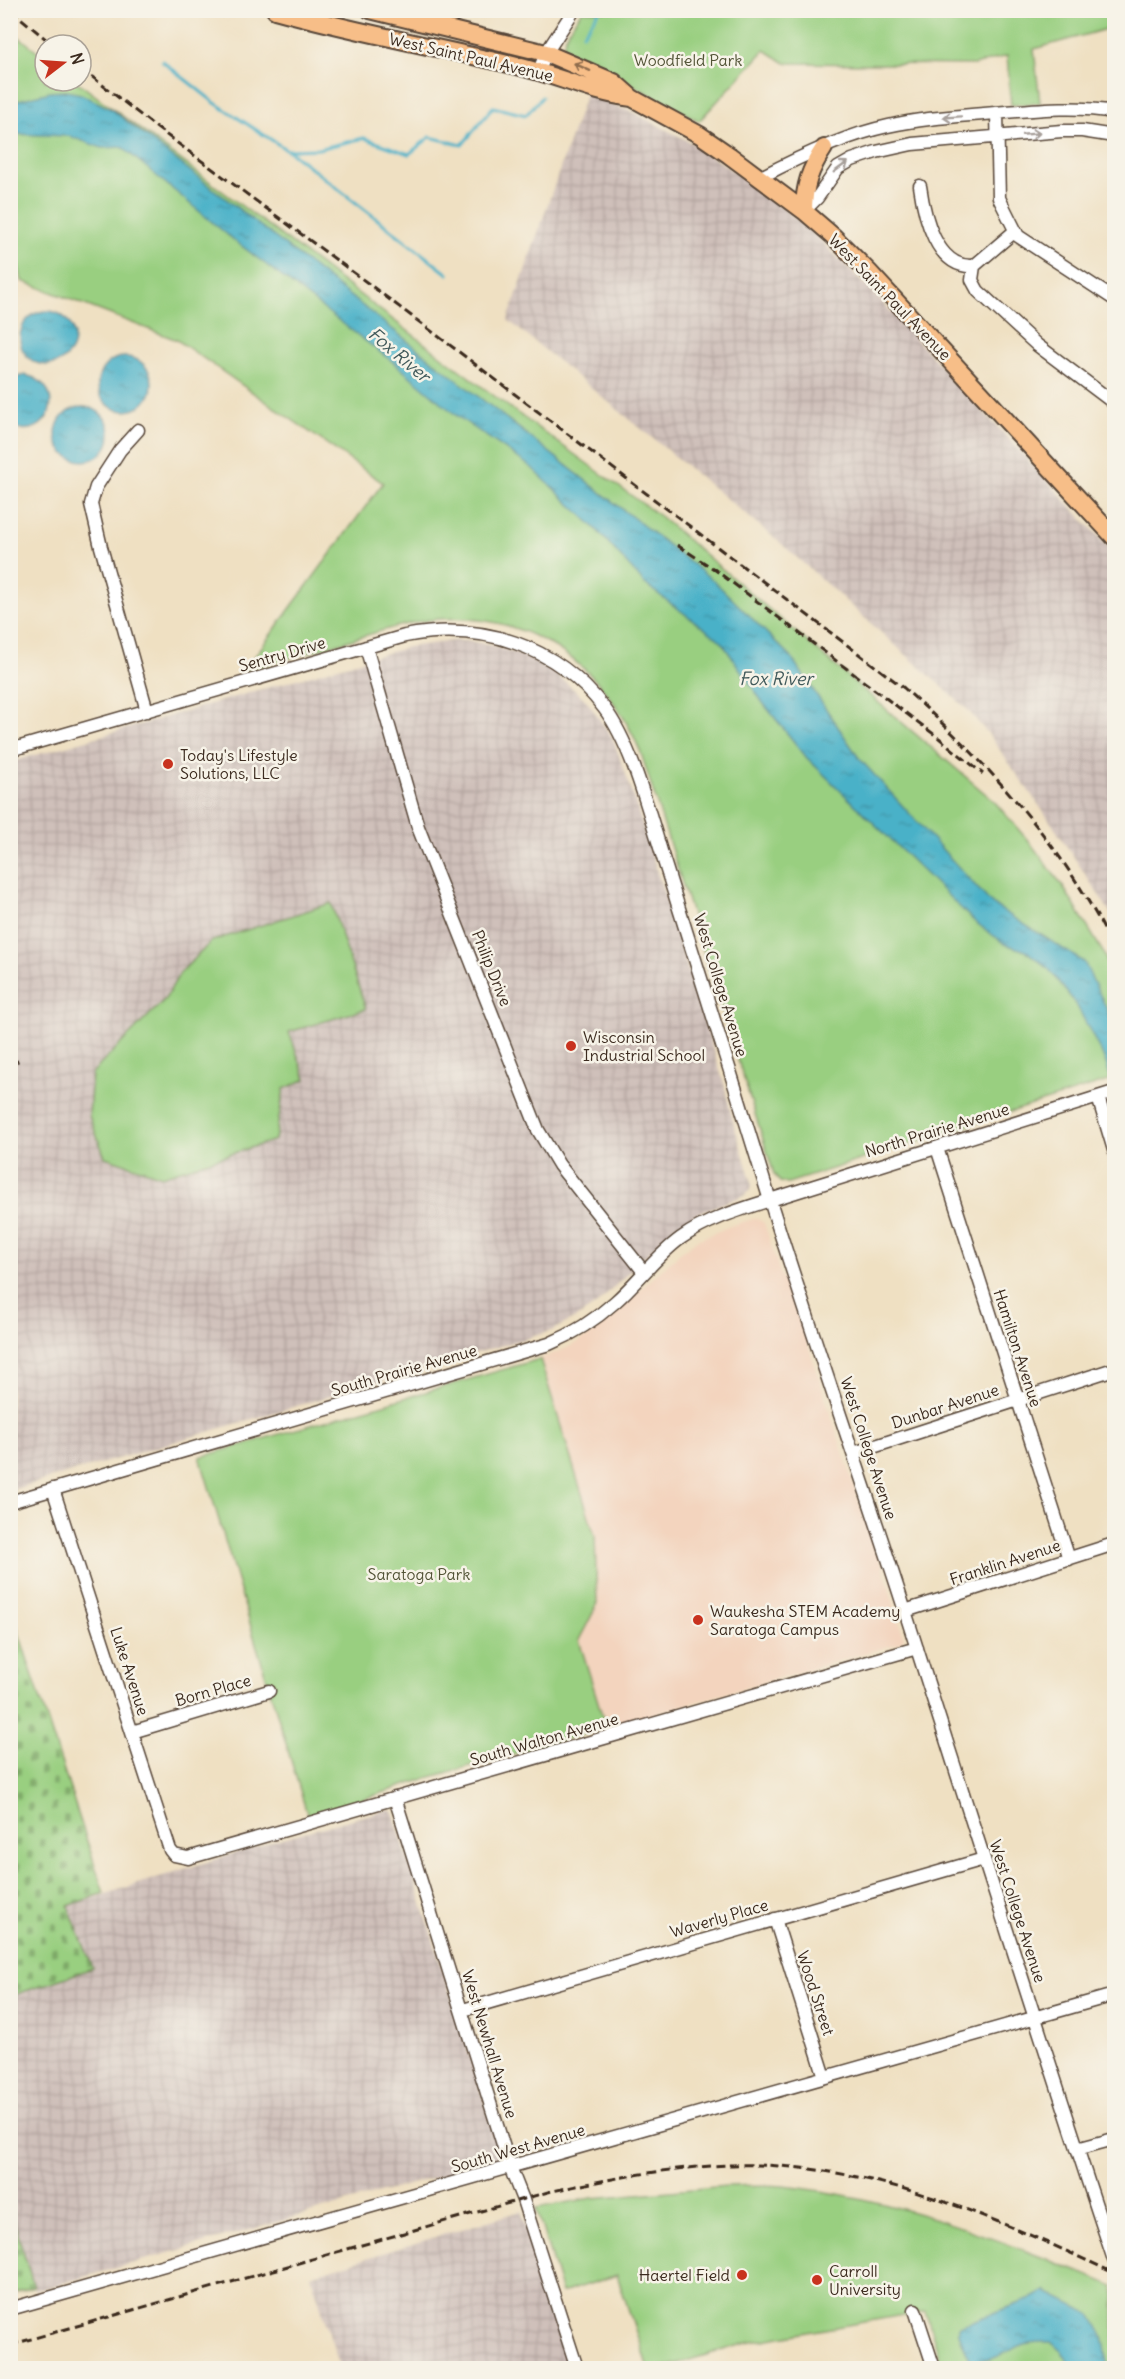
<svg xmlns="http://www.w3.org/2000/svg" width="1125" height="2379" font-family="Delius,sans-serif">
  <style>
    .built { fill: #f3d4be }
    .industrial { fill: url(#industrial-grid) }
    .green { fill: #99cf80; stroke: #6a7c4f; stroke-width: 1.5 }
    .cemetery { fill: url(#cemetery-stones); stroke: #6a7c4f; stroke-width: 1.5 }
    .water { fill: url(#water-ripples); stroke: #426e73; stroke-width: 1.5 }
    .lines { fill: none; stroke-linecap: round; stroke-linejoin: round }
    .stream { stroke: #49b1c8; stroke-width: 3 }
    .minor-casing { stroke: #564537; stroke-width: 15 }
    .major-casing { stroke: #564537; stroke-width: 20 }
    .minor { stroke: #fff; stroke-width: 12 }
    .major { stroke: #f7be88; stroke-width: 16 }
    .rail { stroke: #3b2a1e; stroke-width: 3; stroke-dasharray: 9 4.5; stroke-linecap: butt }
    .oneway { stroke: #906d4e }
    .oneway2 { stroke: #a79f9a }
    .poi-dot { fill: #c8321e; stroke: #f7f3e8; stroke-width: 2 }
    .labels { text-anchor: middle; stroke-width: 5; stroke-linejoin: round; paint-order: stroke }
    .street-label { font-size: 16px; fill: #3b2a1e; stroke: #f7f3e8 }
    .park-label { font-size: 16px; fill: #525336; stroke: #f7f3e8 }
    .poi-label { font-size: 16px; fill: #3b2a1e; stroke: #f7f3e8; text-anchor: start }
    .water-label { font-size: 18px; font-style: italic; fill: #40595a; stroke: #f7f3e8 }
  </style>
  <defs>
    <pattern id="industrial-grid" width="8" height="8" patternUnits="userSpaceOnUse" patternTransform="scale(1.5)"><rect width="8" height="8" fill="#cfc0ba"/><path d="M0 4h8M4 0v8" fill="none" stroke="#b3a59f"/></pattern>
    <pattern id="cemetery-stones" width="16" height="16" patternUnits="userSpaceOnUse" patternTransform="scale(1.5)"><rect width="16" height="16" fill="#99cf80"/><path d="M2 7V4a2 2 0 0 1 4 0v3zM10 15v-3a2 2 0 0 1 4 0v3z" fill="#7ea868"/></pattern>
    <pattern id="water-ripples" width="26" height="14" patternUnits="userSpaceOnUse" patternTransform="scale(1.5)"><rect width="26" height="14" fill="#49b1c8"/><path d="M2 4q2-2 4 0t4 0M15 11q2-2 4 0t4 0" fill="none" stroke="#3e90a2"/></pattern>
  </defs>
  <rect width="100%" height="100%" fill="#f7f3e8"/>
  <filter id="ink" filterUnits="userSpaceOnUse"><feTurbulence type="fractalNoise" baseFrequency=".0167" numOctaves="2"/><feDisplacementMap in="SourceGraphic" scale="12" xChannelSelector="R" yChannelSelector="G"/><feConvolveMatrix kernelMatrix="1 2 1 2 8 2 1 2 1" color-interpolation-filters="sRGB"/></filter>
  <filter id="wash" filterUnits="userSpaceOnUse"><feTurbulence type="fractalNoise" baseFrequency=".008" numOctaves="4" result="noise"/><feDisplacementMap in="SourceGraphic" scale="24" xChannelSelector="R" yChannelSelector="G"/><feGaussianBlur stdDeviation="1.35" result="paint"/><feColorMatrix in="noise" values="0 0 0 0 0 0 0 0 0 0 0 0 0 0 0 0 0 1.4 0 .05"/><feComposite in="paint" operator="in"/></filter>
  <g filter="url(#wash)">
    <rect width="100%" height="100%" fill="#efe0c2"/>
    <path class="built" d="M757,1218L764,1223L780,1273L800,1320L864,1517L869,1522L904,1638L900,1643L606,1728L579,1640L597,1605L595,1536L540,1359L567,1348L595,1332L681,1252L697,1240L733,1225Z"/>
    <path class="industrial" d="M586,93L634,113L694,144L763,192L809,229L879,299L1114,553V918L1050,821L990,736L967,709L776,539L508,320Z
      M452,641H469L495,646L527,657L551,670L586,700L612,737L630,786L724,1084L733,1122L752,1183L751,1190L745,1195L701,1212L677,1227L658,1243L597,1304L581,1315L551,1331L11,1490V762L408,647Z
      M390,1809L393,1812L498,2145L497,2158L492,2161L35,2291L11,2212L10,1996L93,1968L68,1906L279,1839Z
      M521,2211L570,2365L559,2368H340L311,2275Z"/>
    <path class="green" d="M582,11H1114V27L1034,49L1040,103L1011,105L1007,56L974,65L785,63L765,50L699,121L612,74L565,52C559,39 575,21 582,11Z
      M10,30L45,57V81H76L505,404L661,517L994,801L1031,844L1062,885L1103,952L1114,981V1079L788,1183L780,1182L774,1174L641,753C605,664 527,609 429,620C404,623 378,632 354,639C317,650 281,661 244,671L383,483L177,340L22,281L11,235V130L81,95C56,88 35,98 11,102Z
      M331,903L366,1009L289,1032L306,1079L284,1089L275,1140L162,1176L105,1157L89,1116L92,1073L165,999L180,973L212,941Z
      M540,1359L595,1536L597,1605L579,1640L606,1728L431,1777L308,1817L200,1457Z
      M727,2186C745,2186 764,2184 782,2186C899,2197 1007,2243 1114,2286V2368H1048L1047,2366L1039,2368H943L925,2311L747,2343L662,2368H648L617,2275L562,2293L536,2208L592,2198Z"/>
    <path class="cemetery" d="M11,1609L104,1893L68,1906L93,1968L11,1996Z
      M11,2212L34,2287L11,2294H10Z"/>
    <path class="water" d="M66,91L81,94L111,109L714,581L791,657L859,758L992,904L1084,962L1114,1024V1089L1105,1060L1076,1004L1048,968L1026,951L1005,944L975,922L807,758L763,703L721,641L645,584L596,529L531,467L457,416L398,366L230,237L122,147L102,148L69,136L11,134V102L50,92Z
      M20 338a27 27 0 1 1 54 0a27 27 0 1 1-54 0Z
      M98 384a27 27 0 1 1 54 0a27 27 0 1 1-54 0Z
      M25,375C70,385 50,444 11,426V379Z
      M56 434a27 27 0 1 1 54 0a27 27 0 1 1-54 0Z
      M1045,2291L1091,2314L1103,2336L1109,2368H1073L1062,2352L1051,2342C1042,2342 1031,2341 1022,2345C1005,2352 989,2365 969,2359L959,2333V2326L1031,2299Z"/>
    <g class="lines">
      <path class="stream" d="M583,34L600,10
        M162,61L215,103L287,150L318,149L364,138L409,154L430,137L462,145L493,107L526,115L542,97
        M288,150L448,274"/>
    </g>
  </g>
  <g filter="url(#ink)">
    <g class="lines">
      <g class="minor-casing">
        <path id="minor" d="M539,71L546,53L574,10
          M997,113L999,198L1018,236L1114,299
          M761,177C799,157 846,135 888,126C927,117 966,116 1006,112C1043,109 1078,106 1114,112
          M920,186C924,215 936,269 974,266L1015,231
          M804,211L817,198L838,168L852,160L876,152L912,144L1062,131H1082L1114,136
          M974,266L972,280L978,291L1037,345L1114,403
          M138,430L120,450L96,487L91,504L101,547L147,711
          M366,647L418,827L538,1130L559,1165L644,1272
          M10,750L405,636C481,621 556,645 604,708C633,746 650,817 665,864C700,973 734,1084 768,1194C811,1333 860,1471 905,1611C974,1827 1042,2044 1114,2260
          M1098,1097L1114,1150
          M937,1148L1069,1559
          M854,1453L1114,1369
          M53,1489L170,1850L174,1855L188,1858L917,1648
          M10,1502L549,1344C573,1334 595,1320 615,1302C638,1282 656,1256 681,1238C708,1219 739,1210 770,1200L1114,1092
          M905,1611L1114,1544
          M132,1732L269,1691
          M395,1798L510,2167L523,2200L577,2368
          M775,1919L825,2077
          M463,2010L984,1859
          M1077,2149L1114,2139
          M10,2309L1114,1995
          M915,2310L934,2368"/>
      </g>
      <g class="major-casing">
        <path id="major" d="M275,10C355,32 436,47 517,66C556,75 592,93 632,98
          M370,10L546,53L614,82L632,98L700,135L729,155L804,211L833,236L869,272L1114,537
          M804,211C804,186 810,169 824,148"/>
      </g>
      <use href="#minor" class="minor"/>
      <use href="#major" class="major"/>
      <path class="rail" d="M11,10L53,45
        M81,68L157,128L369,284L904,688C987,762 1066,848 1114,949
        M677,545L714,569L939,738L983,774
        M10,1064L21,1060
        M10,2345L548,2192C609,2179 669,2167 732,2165C869,2161 993,2217 1114,2273"/>
    </g>
    <defs><path id="oneway-shaft" d="M-6 0H5M1.5-3L5.5 0L1.5 3" fill="none" stroke-width="1.6" stroke-linecap="round" stroke-linejoin="round" transform="scale(1.5)"/></defs>
    <use class="oneway" href="#oneway-shaft" transform="translate(582 67) rotate(-155)"/>
    <g class="oneway2">
      <use href="#oneway-shaft" transform="translate(952 117) rotate(176)"/>
      <use href="#oneway-shaft" transform="translate(1031 134) rotate(-5)"/>
      <use href="#oneway-shaft" transform="translate(841 167) rotate(-36)"/>
    </g>
  </g>
  <g class="poi-dot">
    <circle cx="168" cy="764" r="6"/>
    <circle cx="571" cy="1046" r="6"/>
    <circle cx="698" cy="1620" r="6"/>
    <circle cx="742" cy="2275" r="6"/>
    <circle cx="817" cy="2280" r="6"/>
  </g>
  <g class="labels">
    <g class="street-label">
      <text transform="translate(471 57) rotate(13)" y="6">West Saint Paul Avenue</text>
      <text transform="translate(890 297) rotate(46)" y="6">West Saint Paul Avenue</text>
      <text transform="translate(282 654) rotate(-16)" y="6">Sentry Drive</text>
      <text transform="translate(492 968) rotate(68)" y="6">Philip Drive</text>
      <text transform="translate(721 985) rotate(73)" y="6">West College Avenue</text>
      <text transform="translate(937 1130) rotate(-17)" y="6">North Prairie Avenue</text>
      <text transform="translate(1018 1348) rotate(72)" y="6">Hamilton Avenue</text>
      <text transform="translate(404 1370) rotate(-16)" y="6">South Prairie Avenue</text>
      <text transform="translate(945 1406) rotate(-18)" y="6">Dunbar Avenue</text>
      <text transform="translate(869 1448) rotate(72)" y="6">West College Avenue</text>
      <text transform="translate(1005 1562) rotate(-18)" y="6">Franklin Avenue</text>
      <text transform="translate(130 1671) rotate(72)" y="6">Luke Avenue</text>
      <text transform="translate(213 1690) rotate(-16)" y="6">Born Place</text>
      <text transform="translate(544 1739) rotate(-16)" y="6">South Walton Avenue</text>
      <text transform="translate(1018 1911) rotate(72)" y="6">West College Avenue</text>
      <text transform="translate(719 1918) rotate(-16)" y="6">Waverly Place</text>
      <text transform="translate(816 1993) rotate(72)" y="6">Wood Street</text>
      <text transform="translate(490 2044) rotate(73)" y="6">West Newhall Avenue</text>
      <text transform="translate(518 2148) rotate(-16)" y="6">South West Avenue</text>
    </g>
    <g class="park-label">
      <text x="688" y="66">Woodfield Park</text>
      <text x="419" y="1580">Saratoga Park</text>
    </g>
    <g class="poi-label">
      <text x="180" y="761">Today's Lifestyle<tspan x="180" dy="18">Solutions, LLC</tspan></text>
      <text x="583" y="1043">Wisconsin<tspan x="583" dy="18">Industrial School</tspan></text>
      <text x="710" y="1617">Waukesha STEM Academy<tspan x="710" dy="18">Saratoga Campus</tspan></text>
      <text x="829" y="2277">Carroll<tspan x="829" dy="18">University</tspan></text>
      <text x="730" y="2281" text-anchor="end">Haertel Field</text>
    </g>
    <g class="water-label">
      <text transform="translate(399 355) rotate(40)" y="6">Fox River</text>
      <text x="776" y="685">Fox River</text>
    </g>
  </g>
  <rect width="1125" height="2379" fill="none" stroke="#f7f3e8" stroke-width="36"/>
  <g transform="translate(63 63) rotate(73)"><circle r="28" fill="#f7f3e8" stroke="#aca397" stroke-width="1.5"/>
  <path d="M0-4.5L10 22L0 15L-10 22Z" fill="#c8321e"/>
  <text y="-9" font-size="16" font-weight="bold" text-anchor="middle" fill="#3b2a1e">N</text>
  </g>
</svg>
